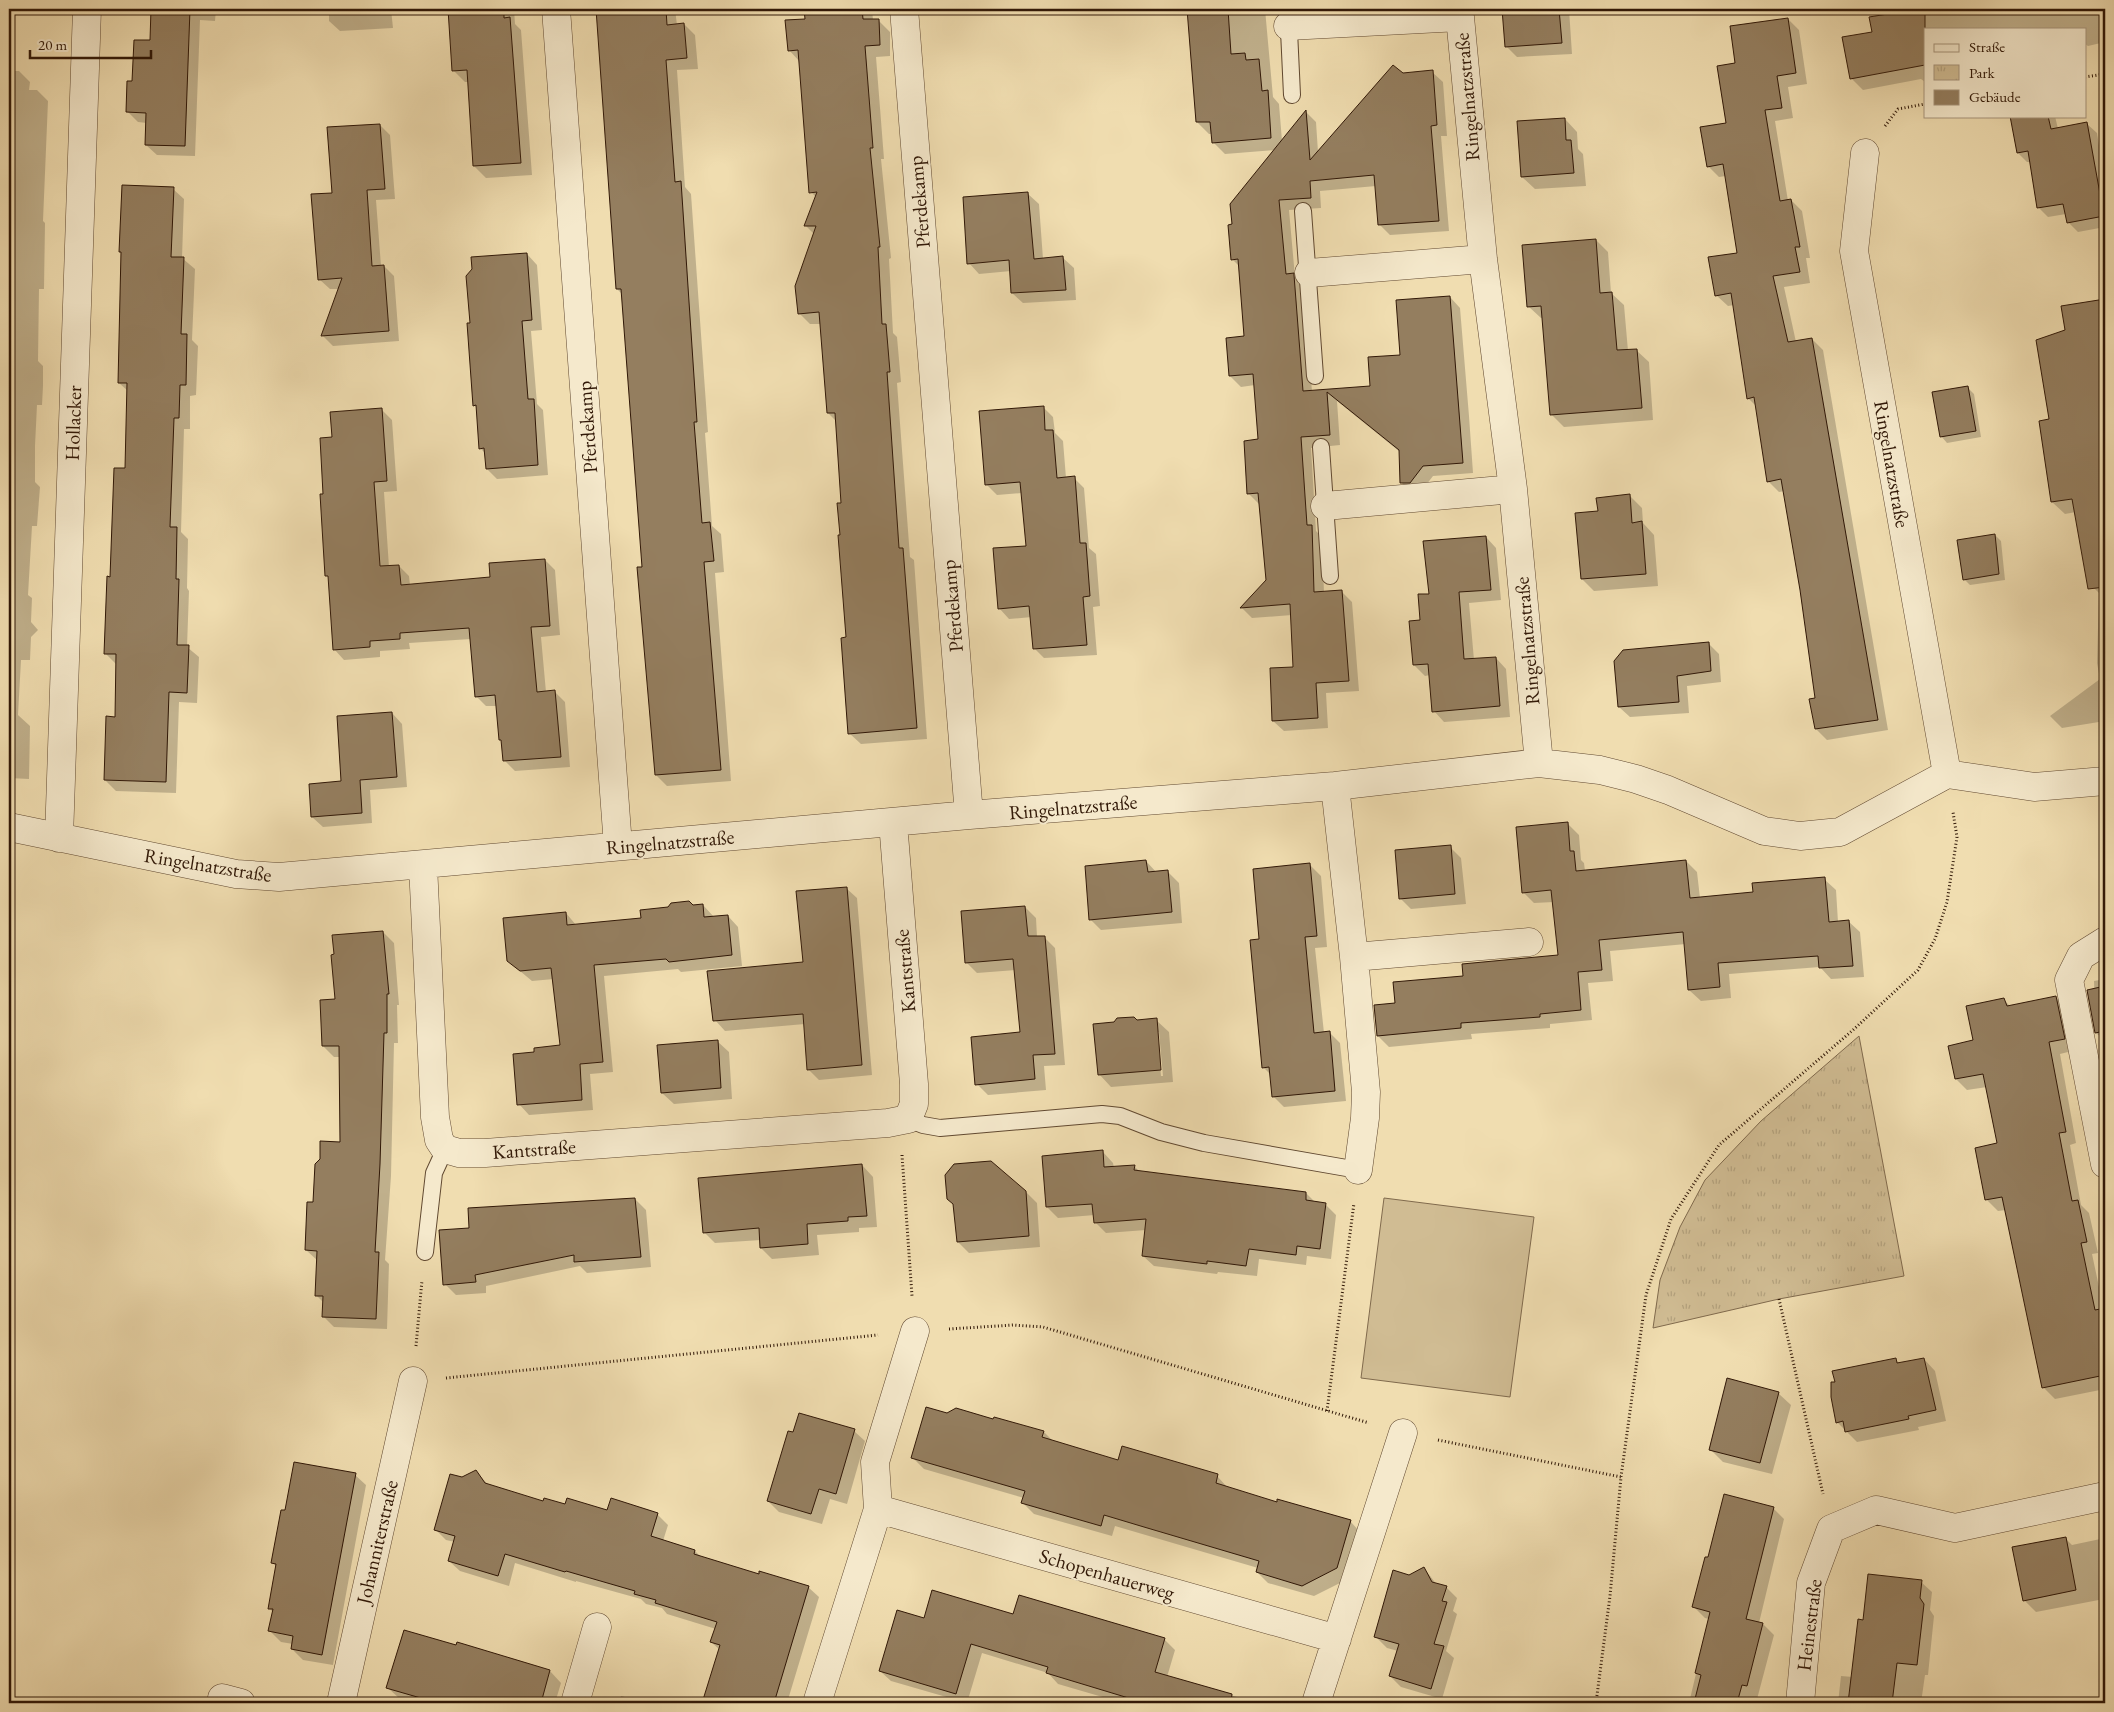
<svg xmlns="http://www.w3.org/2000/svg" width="2114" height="1712" font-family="'EB Garamond',serif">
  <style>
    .grass { fill: #d0bc93; stroke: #806a4d }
    .park { fill: url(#park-tufts); stroke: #806a4d }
    .shadow { fill: #0003; fill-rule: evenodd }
    .building { fill: #947e5f; stroke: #311807 }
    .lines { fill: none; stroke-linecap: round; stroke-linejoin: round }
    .lane-casing { stroke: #614931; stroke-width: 18 }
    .street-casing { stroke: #614931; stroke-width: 29 }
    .path { stroke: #311807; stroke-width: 3; stroke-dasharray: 1 2.5; stroke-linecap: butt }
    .lane { stroke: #f5e9cc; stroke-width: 16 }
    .street { stroke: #f5e9cc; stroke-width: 28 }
    .labels { text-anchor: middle; stroke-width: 4; stroke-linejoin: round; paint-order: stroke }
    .street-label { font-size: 20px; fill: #311807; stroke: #f5e9cc }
  </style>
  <defs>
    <pattern id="park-tufts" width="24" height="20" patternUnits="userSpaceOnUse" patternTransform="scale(1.25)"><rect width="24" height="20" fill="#d0bc93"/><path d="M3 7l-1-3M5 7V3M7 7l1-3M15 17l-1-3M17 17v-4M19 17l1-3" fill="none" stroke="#b3a17d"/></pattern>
  </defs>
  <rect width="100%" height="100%" fill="#f0ddb0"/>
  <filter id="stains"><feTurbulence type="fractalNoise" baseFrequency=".004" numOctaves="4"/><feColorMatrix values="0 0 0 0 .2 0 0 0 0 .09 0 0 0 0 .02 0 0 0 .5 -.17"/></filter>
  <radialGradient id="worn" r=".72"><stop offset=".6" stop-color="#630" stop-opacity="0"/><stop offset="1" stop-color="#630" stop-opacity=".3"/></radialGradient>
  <path class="grass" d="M1384,1198L1534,1217L1510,1397L1361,1378Z"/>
  <path class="park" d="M1859,1036L1904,1276L1779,1299L1653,1328L1660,1280L1680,1227L1705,1180L1761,1121Z"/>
  <path class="shadow" d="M152,9H216L215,21L200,20L195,156L157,155L146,145L147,123L138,122L127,111L134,82L151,42Z
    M329,9H391L393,28L340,31L329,21Z
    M450,9H514L515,24L521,30L532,175L486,178L474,166L469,82H465L453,70Z
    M597,9H675L677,25L684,24L695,35L698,69L677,70L685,187L691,194L708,432L705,433L712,526L721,534L724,572L715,573L731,781L667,786L656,775L644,568L623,295L617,289Z
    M805,9H872L873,20H878L890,32V56L876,57L884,159H881L891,258L889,259L893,333L897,337L901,382L897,383L910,557L914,560L927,739L861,744L849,733L847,638L841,536L843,504L836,421L828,413L821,324H810L799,313L814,234L806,226L816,197L811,192L800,62L789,50L806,21Z
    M1188,9H1265L1273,97L1279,104L1282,141L1306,112L1316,122L1318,152L1402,74L1432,72L1443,82L1447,136H1441L1449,231L1390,235L1379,224L1376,186L1320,191L1321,208L1289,210L1295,277L1304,287L1312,392L1372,387L1401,356L1450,297L1460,308L1469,416L1473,473L1433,476L1420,493L1412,494L1402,483L1400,452L1337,401L1340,445L1311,448L1316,531L1322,537L1324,593L1342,592L1352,602L1359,691L1326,693L1328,728L1284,731L1273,721L1294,668L1292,615L1252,618L1242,608L1267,581L1259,504L1248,493L1259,441L1255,385L1241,387L1230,376L1246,338L1240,267L1232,259L1275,150L1225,154L1213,142L1212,134H1209L1197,122Z
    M1503,9H1569L1572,54L1517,57L1506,46Z
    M1899,9H2105V42L2088,46L2085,44V29H1925V82L1921,79L1863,90L1851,78L1873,32L1900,13Z
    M1788,19L1799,30L1807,84L1788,87L1793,118L1775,121L1788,201L1791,200L1802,211L1810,258H1806L1810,283L1784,287L1796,342L1812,339L1823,350L1888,730L1827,740L1816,729L1817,699L1801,589L1785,491L1779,492L1768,481L1757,407L1748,398L1734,305L1728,306L1716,295L1738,254L1726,176L1719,177L1708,166L1727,124L1737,64Z
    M9,71H19L30,82L29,90H37L48,101L43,221L45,223L44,289H39L38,361L43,366V386L42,405H37L35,446V482L40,487L37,526H32L28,595L32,598L31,622L38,630L31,637L30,660H21L18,715L30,726L29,779L9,778Z
    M2011,116H2055L2058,129L2087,124L2097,133L2105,183V227L2078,232L2068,222L2066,214L2048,217L2039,208L2031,162H2027L2018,153Z
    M1565,119L1577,132L1578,149L1583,154L1586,186L1535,189L1522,177Z
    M380,125L390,135L395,199L376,200L381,266H384L394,276L399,341L333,346L323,336L340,289H330L319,279Z
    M173,189L184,199L182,258L195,269L192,340L198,346L196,395L190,396V429H184L181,532L188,539L187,588L189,591L187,647L199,657L197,703L179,702L176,793L116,791L105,780L116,718V664L105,653L111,578L126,469L128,391L119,383L123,254L120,252Z
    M1028,194L1039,204L1043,259L1063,258L1074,268L1076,300L1023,303L1012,293L1011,271L979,274L969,263Z
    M1596,240L1608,252L1611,293L1624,305L1628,351L1636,350L1649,362L1653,420L1564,427L1552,415L1543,318H1541L1528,306Z
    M527,254L537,265L542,330L531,331L537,404L543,410L548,475L497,479L487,469L486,454L480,448L477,408L474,405L471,324Z
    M2105,300V721L2062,728L2050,716L2100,679L2097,663L2099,593L2087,581L2076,512L2065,514L2052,502L2050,420L2066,331L2062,307Z
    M1968,388L1974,394L1981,437L1947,443L1941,436Z
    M1043,407L1053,417L1055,433L1063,441L1066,478H1074L1084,488L1089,548L1096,554L1100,606L1093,607L1097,655L1044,658L1034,648L1032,617L1009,619L999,608L1027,547L1022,493L997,495L986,484Z
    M382,410L392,420L397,491L384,492L389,567L399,566L409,576L410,585L491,578L545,560L555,570L560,635L541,637L546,692H555L565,702L570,767L515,771L504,760L503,742L500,739L497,706H486L476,696L471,639L409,643L410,649L380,651V657L344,660L334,649L330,579L327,575L325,495L333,438Z
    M1629,495L1642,508L1643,523L1654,535L1658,586L1594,591L1582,579L1599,512Z
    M1995,535L2001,541L2005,580L1970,585L1964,579Z
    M1486,537L1496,548L1501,600L1469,603L1474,660L1496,658L1506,669L1510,717L1444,722L1434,711L1430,675L1425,676L1414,665L1411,622L1421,621Z
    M1708,643L1719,654L1721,682L1687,686L1689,713L1630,717L1619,707Z
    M392,713L402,724L407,787L370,790L372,823L323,827L312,817L343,782Z
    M1568,824L1579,835L1581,860L1584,863L1585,871L1686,861L1697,872L1700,898L1754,893L1824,879L1836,890L1838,922L1848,921L1860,932L1864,977L1831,979L1820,967L1729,974L1731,998L1701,1001L1689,990L1686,944L1610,951L1613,981L1588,983L1592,1020L1550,1024V1028L1471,1034L1472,1039L1389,1047L1378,1036L1397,1005L1465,977L1559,956L1554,902L1534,903L1523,892Z
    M1450,847L1461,858L1466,904L1411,909L1400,898Z
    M1146,861L1157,873L1168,872L1179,883L1182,923L1101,930L1090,919Z
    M1310,865L1321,876L1327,947L1315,948L1324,1033L1329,1032L1340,1043L1346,1101L1284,1107L1273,1096L1271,1075L1263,1067L1260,940Z
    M846,888L857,898L872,1075L819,1080L809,1070L805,1024L725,1031L715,1020L804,963Z
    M703,905L714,917L728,916L738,927L742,966L681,972L678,969L604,976L613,1072L590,1074L593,1110L529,1115L519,1104L536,1053L561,1046L554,979L532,981L508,961L566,913L576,925L642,919Z
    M1025,907L1036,918L1037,937H1044L1055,948L1065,1065L1044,1066L1046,1090L988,1095L977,1084L1021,1034L1016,970L977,973L966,962Z
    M383,932L394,943L399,1005H397L398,1043H394L391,1176L385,1260L389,1264L387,1329L334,1327L323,1316L324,1303L316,1295L318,1261L306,1250L315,1204L341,1143L340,1057H334L323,1046L336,1000Z
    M2105,979V1038L2103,1039L2096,1033L2094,981Z
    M2056,997L2067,1009L2076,1050L2060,1054L2076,1143L2070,1145L2081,1205L2089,1213L2098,1253L2092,1254L2105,1315V1389L2055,1399L2043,1387L2006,1210L1998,1211L1987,1200L1999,1144L1987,1087L1967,1090L1956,1079L1975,1041L2004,1000L2011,1007Z
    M1156,1020L1169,1032L1173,1082L1111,1087L1099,1074L1114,1023ZM1157,1032H1159L1163,1076H1161Z
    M717,1041L729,1052L732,1099L674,1104L662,1093Z
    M1103,1152L1113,1163L1114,1168L1134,1166L1140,1172L1306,1193L1316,1203L1325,1204L1336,1215L1331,1259L1307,1256L1306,1265L1259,1259L1257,1276L1218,1272L1217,1274L1154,1266L1143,1256L1146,1230L1106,1233L1095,1222V1215L1058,1218L1047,1207Z
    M862,1165L873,1177L877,1227L859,1228V1232L817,1235L819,1255L772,1259L761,1248V1240L715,1243L704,1232Z
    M1026,1192L1037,1203L1040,1247L969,1253L958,1242Z
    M635,1199L646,1210L651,1267L587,1273L580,1266L486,1286V1293L456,1295L445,1284L470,1229Z
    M1924,1359L1935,1371L1946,1421L1918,1427L1919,1430L1857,1442L1837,1422L1896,1360L1900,1364Z
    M1778,1393L1791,1405L1772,1474L1723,1462L1710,1449Z
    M947,1415L1044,1432L1054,1442L1119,1461L1217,1476L1228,1488L1277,1503L1350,1521L1361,1533L1348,1579L1314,1596L1268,1583L1257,1572L1258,1568L1115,1526L1112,1536L1034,1514L1023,1503L1024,1498L924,1469L913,1458Z
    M854,1431L865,1441L847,1504L830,1499L822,1524L779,1512L768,1501Z
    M476,1471L489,1486L544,1502L608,1512L657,1514L668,1525L663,1541L695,1551L701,1557L760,1575L808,1587L819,1597L787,1703H704L720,1650L711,1642L716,1629L667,1614L662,1608L646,1604L641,1599L576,1581V1582L515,1563L509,1586L460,1571L449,1561L455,1542L446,1540L435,1529L463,1479Z
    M355,1475L366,1485L333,1665L303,1660L292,1649L293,1644L281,1642L270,1631L273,1612L269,1608L277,1567L272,1562L286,1512Z
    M1773,1508L1784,1519L1759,1623L1763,1624L1774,1635L1756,1703H1689L1709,1619L1705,1618L1694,1607L1709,1559Z
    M2065,1538L2072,1545L2105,1538V1605L2104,1599L2036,1612L2024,1600Z
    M1424,1568L1437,1585L1446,1587L1457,1598L1453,1611L1457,1614L1446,1651L1454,1658L1442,1699L1401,1687L1390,1676L1398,1651L1387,1648L1376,1637L1409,1576Z
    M1921,1582L1932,1592L1930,1610L1934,1616L1928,1675H1925L1921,1703H1838L1841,1676L1853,1677L1864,1621Z
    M1014,1615L1164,1639L1175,1650L1167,1677L1258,1703H1123L1058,1684L1048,1673L982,1653L967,1703L891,1681L880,1671L925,1620Z
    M550,1671L561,1683L555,1703H413L400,1699L388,1688Z
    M621,1696L648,1703H619Z"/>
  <path class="building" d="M151,9H190L185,146L145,145L146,113L126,112L127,81H132L134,40H150Z
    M448,9H504V18L510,17L521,163L473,166L467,70L452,71Z
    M596,9H666L667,25L684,23L687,58L666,60L675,182L681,181L697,422H694L702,523L710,522L714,561L704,562L721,770L655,775L637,567H642L621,289H616Z
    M804,9H862L863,19H879L880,45L865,46L873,148H870L880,247H878L882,324H886L890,372H887L899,548H903L917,728L848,734L841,638L846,637L838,535H840L837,503H841L835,413H827L819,312L798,314L795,286L816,226H804L817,192L809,193L798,50L788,51L785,20L805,19Z
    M1187,9H1228L1231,54L1245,53L1246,60L1259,59L1262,91L1268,90L1271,138L1212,143L1210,122H1196Z
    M1502,9H1559L1562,43L1505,47Z
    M1896,9H1925V65L1850,79L1842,37L1872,32L1869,17L1894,13Z
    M1788,18L1796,73L1777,76L1782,108L1765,110L1780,201L1791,199L1800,247H1795L1800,272L1773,276L1788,342L1812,338L1878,720L1815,729L1809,699L1815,698L1800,590L1781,479L1767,482L1754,397L1747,399L1731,293L1715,296L1708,257L1737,253L1723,164L1707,167L1700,127L1726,123L1717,66L1735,63L1730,26Z
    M1393,65L1403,73L1433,70L1437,125L1431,126L1439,221L1378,225L1374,175L1310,181L1311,198L1279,200L1286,274L1294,273V275L1303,391L1370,386L1368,357L1400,355L1396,300L1450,296L1463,463L1423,466L1410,483H1400L1399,450L1327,392L1330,435L1301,437L1307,525H1312L1314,592L1342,590L1349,681L1316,683L1318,718L1272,721L1270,668L1293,667L1290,604L1240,608L1266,580L1258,493L1247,494L1244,441L1258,439L1253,374L1229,376L1226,338L1244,336L1238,259L1231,260L1228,225L1232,224L1230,204L1306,110L1310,160Z
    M2010,116H2048L2051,129L2087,122L2104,216L2067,223L2063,204L2037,208L2028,151L2017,153Z
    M1565,118L1566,140H1571L1574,173L1521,177L1517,121Z
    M380,124L385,189L367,190L372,266L384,265L389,331L321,336L342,278L318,280L311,194L332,193L327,127Z
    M122,185L174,187L171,257H184L181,334H187L186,385H180L179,418H174L170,527H177L176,579H179L177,645H189L187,693L169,692L166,782L104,780L106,716L115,717L116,654H104L107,576L110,577L114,468H125L127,383H118L121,252H119Z
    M1028,192L1034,259L1063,256L1066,290L1011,293L1009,260L967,264L963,197Z
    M1596,239L1600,293L1612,292L1617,350L1637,349L1642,408L1550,415L1541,306L1527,307L1522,245Z
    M527,253L532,320L522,321L528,399H534L538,465L486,469L484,448L479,449L476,405L473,406L467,323H470L466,276L472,269L471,257Z
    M2105,299V587L2088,589L2072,499L2051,502L2039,421L2049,419L2036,340L2065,330L2061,306Z
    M1968,386L1976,431L1940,437L1932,392Z
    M1044,406L1045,430H1053L1057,478L1075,476L1080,543H1086L1090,596L1083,597L1087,645L1033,649L1029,606L998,609L993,548L1026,546L1020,482L985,485L979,411Z
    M382,408L387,481L374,482L380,566L399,565L401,585L490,577L489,563L545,559L550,626L531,627L537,692L555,690L561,757L503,761L501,740H499L495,695L475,697L469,628L400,633V639L370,641V647L333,650L328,576H325L320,494H323L320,438L332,437L330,412Z
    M1630,494L1632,523L1642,521L1646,574L1581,579L1575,513L1598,511L1596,498Z
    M1995,534L1999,574L1963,580L1957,540Z
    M1486,536L1491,590L1459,592L1464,659L1496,657L1500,706L1432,712L1428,664L1413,665L1409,621L1420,620L1418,594H1429L1423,541Z
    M1709,642L1711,671L1677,676L1679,702L1618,707L1614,661L1623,650Z
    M392,712L397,777L360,780L362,813L311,817L309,784L341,781L337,716Z
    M1568,822L1570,851H1574L1576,871L1686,860L1690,898L1753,892L1752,883L1825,877L1829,922L1849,920L1853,966L1819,968L1818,956L1718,963L1720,987L1688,990L1683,932L1599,940L1602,970L1578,972L1581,1010L1540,1014V1017L1461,1023V1028L1377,1036L1374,1005L1395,1003L1393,982L1463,976L1462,964L1558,955L1551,890L1522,893L1516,827Z
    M1451,845L1455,894L1399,899L1395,850Z
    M1146,860L1148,872L1168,870L1172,912L1089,920L1085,866Z
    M1310,863L1317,936L1305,937L1314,1033L1330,1031L1335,1091L1272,1097L1269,1067L1262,1068L1250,940L1259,939L1253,869Z
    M847,887L862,1065L807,1070L803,1014L713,1021L707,971L803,962L796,891Z
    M689,901L693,905L703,904L704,917L728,915L732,955L669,962L666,959L594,965L603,1062L580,1064L582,1100L517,1105L513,1054L534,1052V1048L560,1045L551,968L520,971L507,961L503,918L566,912L567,925L641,918L640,910L668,907L671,903Z
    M1025,906L1028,936H1045L1055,1054L1033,1055L1035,1079L975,1085L971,1037L1020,1032L1013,959L965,963L961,911Z
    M383,931L389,994H387V1033H384L380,1164L375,1252H379L376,1319L322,1317L323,1296H315L317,1251L305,1250L307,1202H313L315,1164L320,1159V1141L340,1142L339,1046H322L320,1000L335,999L331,955L334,954L332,935Z
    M2105,986V1031L2095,1033L2087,990Z
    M2056,996L2065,1039L2049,1042L2066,1132L2059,1133L2072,1201L2078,1200L2087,1242L2081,1243L2095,1310L2100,1309L2105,1333V1375L2042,1388L2002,1197L1985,1200L1975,1148L1997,1143L1983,1074L1955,1079L1948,1046L1973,1040L1966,1006L2004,998L2007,1006Z
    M1134,1017L1137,1020L1157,1018L1161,1070L1098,1075L1093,1024L1114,1022L1117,1018Z
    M718,1040L721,1088L661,1093L657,1045Z
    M1103,1150L1104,1167L1135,1165L1134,1170L1306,1192V1200L1326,1203L1320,1249L1297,1246L1296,1255L1249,1249L1246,1266L1207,1261V1264L1142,1256L1146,1219L1094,1223L1092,1204L1046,1207L1042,1156Z
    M991,1161L1026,1191L1029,1236L957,1242L953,1204L947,1199L945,1175L954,1164Z
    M862,1164L867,1216L848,1217V1221L807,1224L808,1244L760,1248L759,1228L703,1233L698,1178Z
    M635,1198L641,1257L574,1262V1255L475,1275L476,1282L443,1285L439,1230L469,1228L468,1208Z
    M1896,1358L1897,1363L1924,1358L1936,1410L1908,1416L1909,1419L1845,1432L1843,1421L1836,1423L1831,1397V1382H1835L1832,1371Z
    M1727,1378L1779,1392L1760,1463L1709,1450Z
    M926,1407L947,1413L956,1408L993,1419L994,1417L1044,1431L1042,1437L1118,1460L1122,1446L1218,1474L1216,1483L1277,1502V1499L1351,1520L1337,1568L1302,1586L1256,1572L1259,1561L1144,1527L1104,1515L1101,1526L1021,1503L1025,1491L911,1458Z
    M799,1413L855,1429L836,1494L819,1489L811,1514L767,1501L788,1431L793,1432Z
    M294,1462L356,1473L322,1655L291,1649L293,1636L268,1631L273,1609H268L276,1564L271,1563L281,1510H285Z
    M476,1470L485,1483L543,1501L544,1498L565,1504L567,1498L607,1510L611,1498L658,1513L651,1536L695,1550L694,1554L759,1574V1571L809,1586L774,1703H702L720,1645L710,1642L717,1622L655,1603L656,1600L634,1594L635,1591L566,1571L565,1572L505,1554L498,1576L448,1561L455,1536L434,1530L450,1474L462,1477Z
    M1724,1494L1774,1507L1746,1619L1763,1623L1747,1686L1742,1685L1737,1703H1694L1701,1675L1695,1673L1710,1612L1692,1607L1705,1557H1708Z
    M2066,1537L2076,1590L2023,1601L2012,1547Z
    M1424,1567L1432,1582L1447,1586L1442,1601L1447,1602L1434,1644L1444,1646L1431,1689L1389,1676L1399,1644L1374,1637L1393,1570L1409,1575Z
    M1868,1574L1922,1580L1920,1598L1924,1604L1917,1665L1897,1663L1892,1703H1848L1858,1619L1863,1620Z
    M932,1590L1013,1614L1019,1595L1165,1638L1155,1672L1232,1694L1231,1703H1145L1046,1673L1048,1667L971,1644L956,1694L879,1671L897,1610L924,1618Z
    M404,1630L456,1645L457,1642L550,1670L541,1703H438L386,1688Z"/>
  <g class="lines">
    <g class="lane-casing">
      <path id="lane" d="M1288,9L1292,95
        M1303,211L1315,376
        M1321,447L1330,576
        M908,1119L923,1125L940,1128L1102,1114L1120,1116L1161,1132L1204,1143L1358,1170
        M425,1252L434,1173L445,1149"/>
    </g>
    <g class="street-casing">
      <path id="street" d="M556,9L618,846
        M904,9L969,815
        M1288,26L1460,17L1483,259L1513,489L1539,763
        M1865,153L1854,251L1947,774
        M1309,273L1483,259
        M1325,506L1513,489
        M1335,786L1354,957L1366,1092L1365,1118L1358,1170
        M9,827L236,874L279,877L969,815L1335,786L1539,763L1600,770L1636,779L1668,790L1764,831L1800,836L1840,832L1947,774L2034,787L2105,781
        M59,838L87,9
        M423,865L435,1117L439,1140L445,1149L459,1153H485L888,1123L908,1119L914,1104V1084L893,822
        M2105,941L2081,956L2069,980L2105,1164
        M1354,957L1529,942
        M878,1509L1337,1639
        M222,1698L241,1703
        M341,1703L413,1381
        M575,1703L597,1627
        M817,1703L878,1509L875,1462L915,1331
        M1316,1703L1403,1433
        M1800,1703L1811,1583L1831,1529L1876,1510L1955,1528L2105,1496"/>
    </g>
    <path class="path" d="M2085,77L2105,74
      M1885,126L1898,109L1925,104
      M902,1155L912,1296
      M1779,1299L1823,1494
      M949,1329L1013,1325L1043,1327L1369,1423
      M416,1346L422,1280
      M446,1378L878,1335
      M1327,1411L1354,1203
      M1438,1440L1621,1477
      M1596,1703L1610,1596L1621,1477L1646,1295L1671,1219L1719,1145L1853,1030L1918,970L1935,939L1947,902L1957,837L1953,812"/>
    <use href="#lane" class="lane"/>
    <use href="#street" class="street"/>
  </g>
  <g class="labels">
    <g class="street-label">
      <text transform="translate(1467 97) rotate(-95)" y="7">Ringelnatzstraße</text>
      <text transform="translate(919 202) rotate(-95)" y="7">Pferdekamp</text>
      <text transform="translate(73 423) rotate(-88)" y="7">Hollacker</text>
      <text transform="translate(587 427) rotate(-94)" y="7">Pferdekamp</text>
      <text transform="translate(1892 464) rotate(80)" y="7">Ringelnatzstraße</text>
      <text transform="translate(952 606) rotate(-95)" y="7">Pferdekamp</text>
      <text transform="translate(1527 641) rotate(-95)" y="7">Ringelnatzstraße</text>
      <text transform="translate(1073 807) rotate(-5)" y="7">Ringelnatzstraße</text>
      <text transform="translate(670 842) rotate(-5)" y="7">Ringelnatzstraße</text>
      <text transform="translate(208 865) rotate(9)" y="7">Ringelnatzstraße</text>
      <text transform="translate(905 971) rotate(-95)" y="7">Kantstraße</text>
      <text transform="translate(534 1149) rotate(-4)" y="7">Kantstraße</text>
      <text transform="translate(377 1542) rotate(-77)" y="7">Johanniterstraße</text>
      <text transform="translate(1107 1574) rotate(16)" y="7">Schopenhauerweg</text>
      <text transform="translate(1809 1625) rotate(-83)" y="7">Heinestraße</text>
    </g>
  </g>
  <rect width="2114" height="1712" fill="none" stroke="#f0ddb0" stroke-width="30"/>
  <rect x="10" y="10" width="2094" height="1692" fill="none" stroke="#311807" stroke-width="2.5"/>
  <rect x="15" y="15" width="2084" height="1682" fill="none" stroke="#311807"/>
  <rect x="1924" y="28" width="162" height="90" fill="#f5e9cc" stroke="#a7957d"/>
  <rect x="1934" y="44" width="25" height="8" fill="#f5e9cc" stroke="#a7957d"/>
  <text x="1969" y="52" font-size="15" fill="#311807">Straße</text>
  <rect x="1934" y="65" width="25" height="15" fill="url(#park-tufts)" stroke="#a7957d"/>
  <text x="1969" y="78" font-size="15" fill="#311807">Park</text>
  <rect x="1934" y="90" width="25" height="15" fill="#947e5f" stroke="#a7957d"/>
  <text x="1969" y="102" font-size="15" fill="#311807">Gebäude</text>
  <path d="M30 50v8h121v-8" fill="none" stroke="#311807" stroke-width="2.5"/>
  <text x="38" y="50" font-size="15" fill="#311807" stroke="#f5e9cc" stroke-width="4" paint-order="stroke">20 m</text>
  <rect width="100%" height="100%" filter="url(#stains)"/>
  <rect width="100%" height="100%" fill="url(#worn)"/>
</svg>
